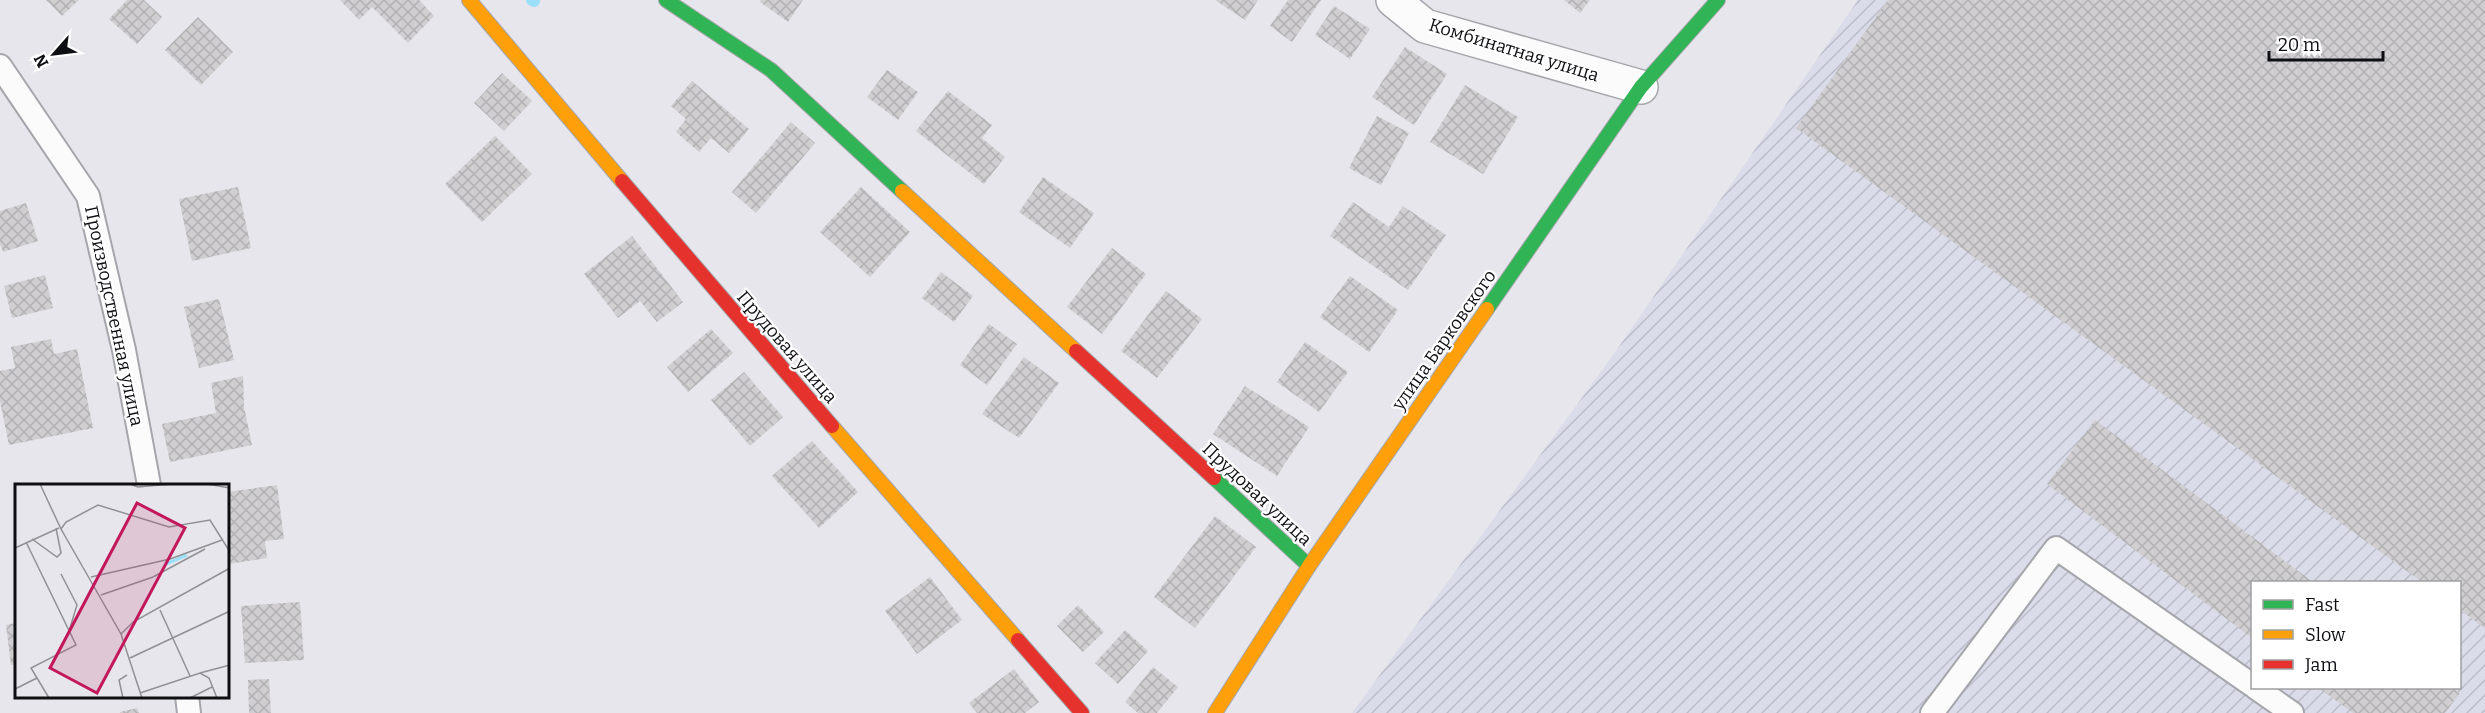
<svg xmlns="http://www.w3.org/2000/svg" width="2485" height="713" font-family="Bitter,serif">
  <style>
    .industrial { fill: url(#industrial-furrows); fill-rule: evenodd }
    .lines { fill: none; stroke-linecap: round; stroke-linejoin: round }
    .stream { stroke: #9cdff9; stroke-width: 12 }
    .building { fill: url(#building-cross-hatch) }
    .lane-casing { stroke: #a5a6ab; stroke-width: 26 }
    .street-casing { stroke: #a5a6ab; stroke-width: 36 }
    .fast-casing { stroke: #a5a6ab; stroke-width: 16 }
    .slow-casing { stroke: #a5a6ab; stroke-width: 16 }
    .jam-casing { stroke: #a5a6ab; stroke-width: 16 }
    .lane { stroke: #fbfbfc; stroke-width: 22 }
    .street { stroke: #fbfbfc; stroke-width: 33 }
    .fast { stroke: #30b455; stroke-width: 14 }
    .slow { stroke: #ff9f0a; stroke-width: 14 }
    .jam { stroke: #e5322d; stroke-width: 14 }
    .labels { text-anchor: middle; stroke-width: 4.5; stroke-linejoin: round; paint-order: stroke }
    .street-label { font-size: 18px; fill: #0e0f13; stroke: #fff }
    .inset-river { fill: none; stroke: #9cdff9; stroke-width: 3 }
    .inset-road { fill: none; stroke: #909095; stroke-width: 1.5 }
    .view { fill: #c2185b; fill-opacity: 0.15; stroke: #c2185b; stroke-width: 3 }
    .inset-edge { fill: none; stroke: #0e0f13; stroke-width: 3 }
  </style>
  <defs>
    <pattern id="industrial-furrows" width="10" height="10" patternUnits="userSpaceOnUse" patternTransform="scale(1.5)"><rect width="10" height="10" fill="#dadcea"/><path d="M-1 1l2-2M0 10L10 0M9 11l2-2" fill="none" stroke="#babcc8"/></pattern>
    <pattern id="building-cross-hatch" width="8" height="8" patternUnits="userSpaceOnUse" patternTransform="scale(1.5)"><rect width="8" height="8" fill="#d0ced0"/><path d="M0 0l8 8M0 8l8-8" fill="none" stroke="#b1b0b2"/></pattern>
  </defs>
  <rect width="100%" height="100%" fill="#e6e6ec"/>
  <path class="industrial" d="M1858,0H2485V713H1352L1616,351ZM2252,582H2460V688H2252Z"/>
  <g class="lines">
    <path class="stream" d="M532,0L534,1"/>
  </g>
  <path class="building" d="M46,0H79L62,16Z
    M127,0H144L162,17L137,44L109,19Z
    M340,0H419L434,16L408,43L372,7L359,20Z
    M761,0H803L788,22L760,2Z
    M1215,0H1258L1245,20Z
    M1288,0H1321L1292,42L1270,26Z
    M1564,0H1590L1580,13Z
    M1888,0H2485V628L2460,610V582H2422L1796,128Z
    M1334,6L1370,29L1350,59L1315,35Z
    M198,17L233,52L201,85L165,50Z
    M1405,47L1447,74L1414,125L1372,97Z
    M887,70L918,92L898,120L867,97Z
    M502,73L532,101L504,131L474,103Z
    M692,81L749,129L729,153L711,138L699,152L676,132L686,119L671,106Z
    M1465,85L1518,117L1483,174L1430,142Z
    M948,91L992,125L982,138L1005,157L984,184L916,131Z
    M1377,116L1409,133L1381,185L1349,168Z
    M791,122L815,143L756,213L732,192Z
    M495,136L532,174L482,222L445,184Z
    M1043,177L1094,213L1070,248L1019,212Z
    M238,187L251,248L192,261L179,199Z
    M861,187L910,232L870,277L820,232Z
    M1353,202L1389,227L1403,206L1446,235L1408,290L1330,236Z
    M26,203L38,241L3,252L0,244V211Z
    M632,236L683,302L657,322L640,301L618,318L584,274Z
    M1112,248L1146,274L1102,334L1067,307Z
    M941,272L973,296L954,322L922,298Z
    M45,275L53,308L12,318L4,286Z
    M1350,276L1398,310L1369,352L1320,317Z
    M1166,291L1202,319L1157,378L1121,351Z
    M219,299L234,360L199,368L184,307Z
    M989,324L1017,344L987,385L960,365Z
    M711,329L733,353L688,392L667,367Z
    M51,339L54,354L77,349L93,428L9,445L0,401V371L15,368L11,347Z
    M1305,342L1348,372L1319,412L1277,382Z
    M1024,357L1059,383L1019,438L982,414Z
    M744,372L783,417L750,446L711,400Z
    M243,376L244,407L252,445L170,462L162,424L216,413L211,383Z
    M1245,386L1309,427L1277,476L1213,434Z
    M2095,420L2313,582H2252V638L2047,484Z
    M812,441L858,492L819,528L772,476Z
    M277,485L284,539L265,541L267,558L228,564V492Z
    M1215,516L1256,547L1195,628L1154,597Z
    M930,577L962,620L917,654L885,611Z
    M300,602L304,660L245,663L241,606Z
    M1078,605L1104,632L1083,652L1057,626Z
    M16,623V664L11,665L6,625Z
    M1125,630L1148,651L1118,684L1095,663Z
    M1153,667L1178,687L1157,713H1138L1125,702Z
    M1014,669L1039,702L1025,713H977L969,703Z
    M269,679L271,713H249L248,680Z
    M2319,688H2453L2460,693L2445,713H2353Z
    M137,708L139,713H120V712Z"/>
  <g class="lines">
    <g class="lane-casing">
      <path id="lane" d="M0,66L88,196L124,350L149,485
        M2256,688L2292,713
        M187,696L189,713
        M1932,713L2056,548L2252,685"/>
    </g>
    <g class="street-casing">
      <path id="street" d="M1393,0L1425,26L1641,87"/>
    </g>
    <g class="fast-casing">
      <path id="fast" d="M666,0L771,70L902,191
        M1487,309L1641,87L1718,0
        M1214,478L1309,566"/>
    </g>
    <g class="slow-casing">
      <path id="slow" d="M469,0L622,181
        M902,191L1076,351
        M832,426L1018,640
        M1215,713L1309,566L1487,309"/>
    </g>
    <g class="jam-casing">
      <path id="jam" d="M622,181L832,426
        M1076,351L1214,478
        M1018,640L1082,713"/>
    </g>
    <use href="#lane" class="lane"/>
    <use href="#street" class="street"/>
    <use href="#fast" class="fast"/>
    <use href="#slow" class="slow"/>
    <use href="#jam" class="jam"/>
  </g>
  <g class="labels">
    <g class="street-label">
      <text transform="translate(1514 50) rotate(17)" y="6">Комбинатная улица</text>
      <text transform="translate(114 316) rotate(78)" y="6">Производственная улица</text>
      <text transform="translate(1444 340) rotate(-55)" y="6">улица Барковского</text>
      <text transform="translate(787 347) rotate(49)" y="6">Прудовая улица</text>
      <text transform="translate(1257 494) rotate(43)" y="6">Прудовая улица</text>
    </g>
  </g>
  <g transform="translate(15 484)">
    <rect width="214" height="214" fill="#e6e6ec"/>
    <path class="inset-river" d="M151,80L172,71"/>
    <path class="inset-road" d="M25,0L46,45L106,150L127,214M115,0L123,3L156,0M192,0L215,4M46,45L51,38L83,21L154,43L195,36L215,68M17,55L42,73L46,69L41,44M11,58L61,161L16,184L34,214M0,64L44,44M46,90L62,121L54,147M76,93L155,75L207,56M86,111L138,93L190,65M145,126L175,192M106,150L118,138L215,84M115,174L215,127M185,189L215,181M0,205L22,194M125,209L185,189L194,194L202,214M108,214L104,196L112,191M175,214L197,203"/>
    <path class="view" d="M122,19L170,44L82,209L35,184Z"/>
    <rect width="214" height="214" class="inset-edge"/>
  </g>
  <rect x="2251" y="581" width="210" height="108" fill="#ffffff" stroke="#9f9fa1" stroke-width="1.5"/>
  <rect x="2263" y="600" width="30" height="9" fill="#30b455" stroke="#9f9fa1" stroke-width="1.5"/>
  <text x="2305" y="611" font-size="18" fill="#0e0f13">Fast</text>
  <rect x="2263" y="630" width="30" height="9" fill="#ff9f0a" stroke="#9f9fa1" stroke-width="1.5"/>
  <text x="2305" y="641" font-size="18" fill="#0e0f13">Slow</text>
  <rect x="2263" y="660" width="30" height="9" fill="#e5322d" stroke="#9f9fa1" stroke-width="1.5"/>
  <text x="2305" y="671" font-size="18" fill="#0e0f13">Jam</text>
  <g transform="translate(54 54) rotate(242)" stroke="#ffffff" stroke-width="4.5" paint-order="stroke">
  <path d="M0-4.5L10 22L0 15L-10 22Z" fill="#0e0f13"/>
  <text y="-9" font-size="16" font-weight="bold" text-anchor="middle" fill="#0e0f13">N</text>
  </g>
  <path d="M2269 51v9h114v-9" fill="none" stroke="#0e0f13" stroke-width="3"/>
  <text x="2278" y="51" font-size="18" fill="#0e0f13" stroke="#ffffff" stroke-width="4.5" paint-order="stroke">20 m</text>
</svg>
